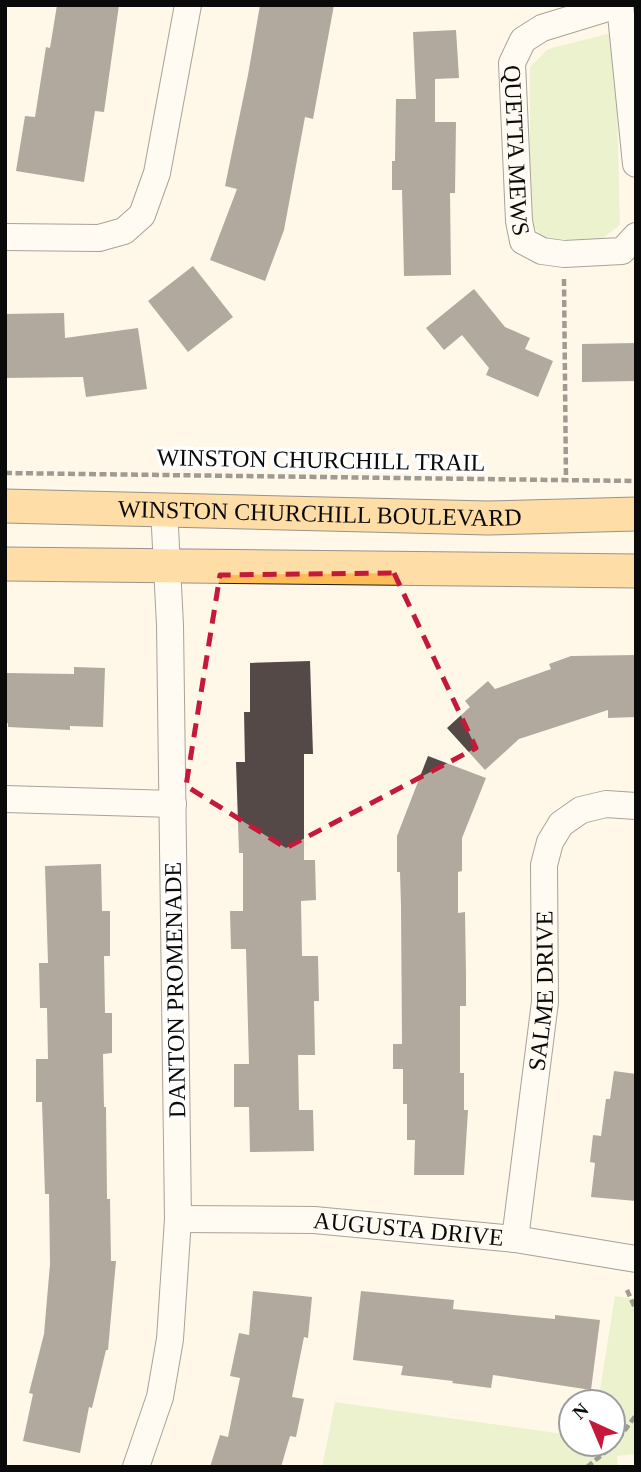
<svg xmlns="http://www.w3.org/2000/svg" width="641" height="1472" font-family="'Times New Roman',serif">
  <style>
    .green { fill: #d8ecaf }
    .building { fill: #544946 }
    .lines { fill: none; stroke-linecap: round; stroke-linejoin: round }
    .minor-casing { stroke: #3d3d3d; stroke-width: 28 }
    .major-casing { stroke: #1b1b1b; stroke-width: 35 }
    .path { stroke: #2c2c2c; stroke-width: 4.5; stroke-dasharray: 7 3.5; stroke-linecap: butt }
    .minor { stroke: #fff; stroke-width: 26 }
    .major { stroke: #ffbd58; stroke-width: 33 }
    .marked { fill: none; stroke: #c4193b; stroke-width: 5; stroke-dasharray: 14 9; stroke-linejoin: round }
    .labels { text-anchor: middle; stroke-width: 7; stroke-linejoin: round; paint-order: stroke }
    .street-label { font-size: 24px; fill: #0a0a0a; stroke: #fff }
  </style>
  <rect width="100%" height="100%" fill="#fff7e8"/>
  <path class="green" d="M615,32L620,225L599,241L543,238L530,222V67L548,49Z
    M615,1296L636,1299V1454L617,1456L618,1467H322L335,1402L564,1434L571,1429V1444H613V1402H598Z"/>
  <path class="building" d="M57,5H119L104,112L95,111L84,182L16,171L25,116L35,117L46,47L50,48Z
    M260,5H334L313,119L305,117L284,230L265,281L210,260L237,189L225,186L248,75Z
    M456,30L459,78L435,79V122H456L455,193H450L451,275L404,276L402,190H392V161H395L396,99H416L413,32Z
    M193,266L233,317L188,352L148,301Z
    M474,289L505,327L530,338L525,349L553,361L538,397L486,375L489,368L462,335L444,350L426,328Z
    M64,313L65,338L138,328L147,389L86,397L83,377L5,378V314Z
    M636,343V381L582,382V344Z
    M636,655V717L608,718V710L519,739L485,770L447,728L470,707L465,701L488,681L495,689L551,669L549,664L571,656Z
    M310,661L313,754H304V860H315L316,900L301,901L302,956H318L319,1001H314L315,1055H298L299,1110H313L314,1151L250,1152L249,1107H234V1064H249L246,949H231L230,911H243V853H239L236,762H245L244,712H250V663Z
    M74,667L105,668L103,727L70,726V730L8,727V723H5V673L74,674Z
    M428,756L486,778L462,838V871L458,872V913L465,912L466,976V1006H460V1073H464V1110H468L464,1175H414L415,1140H407V1104H403V1069H393V1044H402L401,905L400,872H397V836Z
    M101,864L102,911H110V956H104L105,1013H112V1053L103,1054L104,1107H106L107,1199H110L111,1261H116L108,1350H106L92,1408L89,1407L80,1453L23,1441L33,1394L29,1393L44,1334L50,1264L49,1194H45L42,1102H36V1059H48L47,1008H40L39,963H48L45,866Z
    M614,1071L636,1074V1201L591,1197L595,1163L590,1162L593,1135L601,1136L606,1099H610Z
    M253,1291L312,1297L308,1338L304,1337L292,1397L304,1399L296,1437L290,1436L281,1467H210L220,1435L228,1437L240,1378L230,1376L239,1333L249,1335Z
    M361,1291L454,1300L453,1309L555,1319V1315L600,1320L591,1390L493,1375L491,1388L452,1383L453,1381L401,1375L403,1366L353,1360Z"/>
  <g class="lines">
    <g class="minor-casing">
      <g id="minor">
        <path id="s1" d="M617,5L542,28L523,40L512,63L519,221L523,241L542,251L564,254L622,251L636,236"/>
        <path d="M620,5L636,164"/>
        <path d="M5,237L99,238L124,231L142,215L157,173L188,5"/>
        <path d="M5,799L173,804"/>
        <path id="s2" d="M178,1219L314,1220L515,1239L636,1259"/>
        <path id="s3" d="M515,1239L545,1002L544,865L550,842L561,824L581,810L606,804L636,806"/>
        <path d="M136,1467L160,1397L170,1339L178,1219L170,625L164,508"/>
      </g>
    </g>
    <g class="major-casing">
      <g id="major">
        <path id="s4" d="M5,506L488,518L636,514"/>
        <path d="M5,564L636,571"/>
      </g>
    </g>
    <path class="path" d="M564,279L566,481
      M5,473L636,481
      M627,1290L636,1310
      M587,1467L614,1445L636,1415"/>
    <use href="#minor" class="minor"/>
    <use href="#major" class="major"/>
  </g>
  <path d="M0 0H641V1472H0ZM394,573L476,748L286,848L186,786L220,575Z" fill="#fff7e8" fill-opacity=".55" fill-rule="evenodd"/>
  <path class="marked" d="M394,573L476,748L286,848L186,786L220,575Z"/>
  <g class="labels">
    <g class="street-label">
      <text dy="8" stroke="none"><textPath href="#s1" startOffset="214">QUETTA MEWS</textPath></text>
      <text transform="translate(321 460) rotate(1)" y="8">WINSTON CHURCHILL TRAIL</text>
      <text dy="8" stroke="none"><textPath href="#s4" startOffset="315">WINSTON CHURCHILL BOULEVARD</textPath></text>
      <text transform="translate(175 990) rotate(-91)" y="8">DANTON PROMENADE</text>
      <text dy="8" stroke="none"><textPath href="#s3" startOffset="250">SALME DRIVE</textPath></text>
      <text dy="8" stroke="none"><textPath href="#s2" startOffset="231">AUGUSTA DRIVE</textPath></text>
    </g>
  </g>
  <rect width="641" height="1472" fill="none" stroke="#0a0a0a" stroke-width="14"/>
  <g transform="translate(592 1423) rotate(316)"><circle r="33" fill="#ffffff" stroke="#9d9d9d" stroke-width="2"/>
  <path d="M0-5L12 26L0 18L-12 26Z" fill="#c4193b"/>
  <text y="-10" font-size="19" font-weight="bold" text-anchor="middle" fill="#0a0a0a">N</text>
  </g>
</svg>
